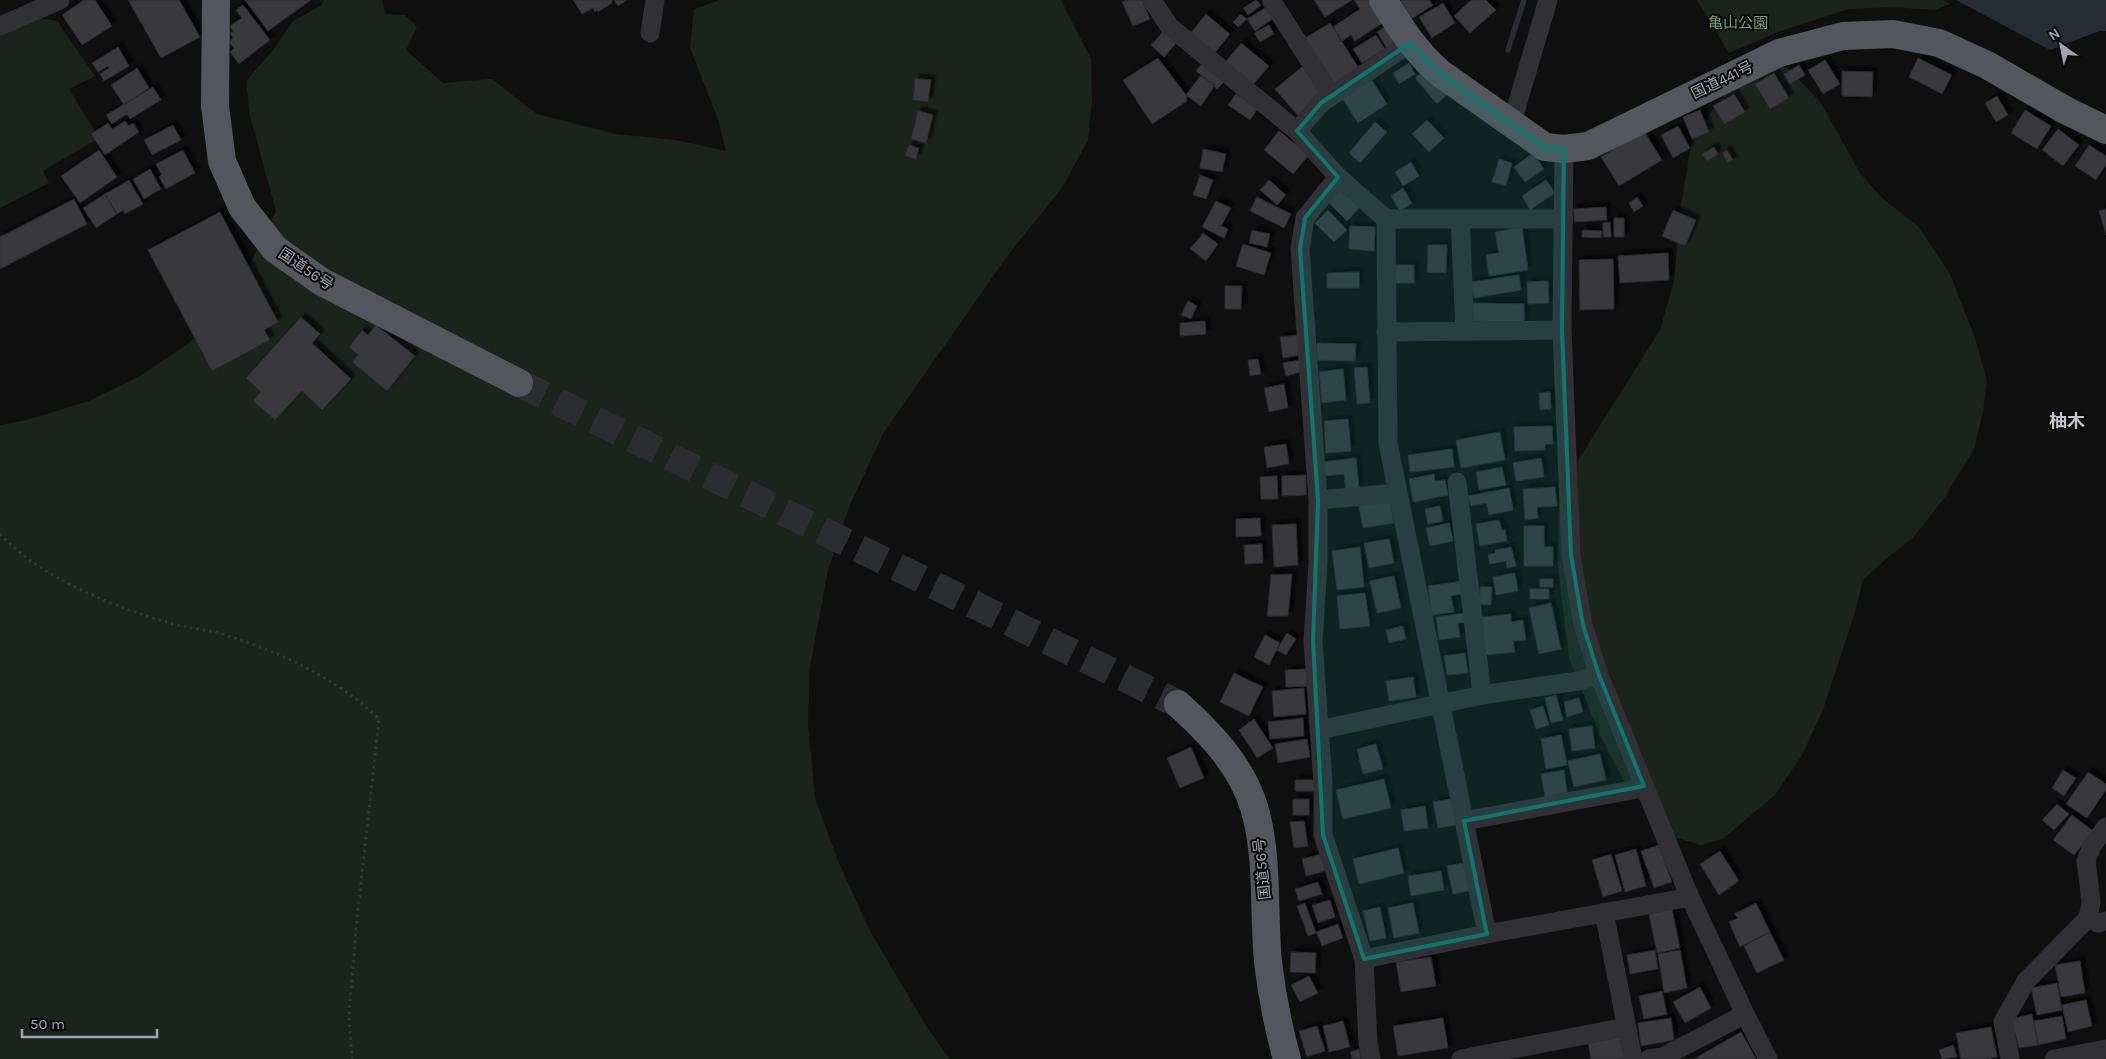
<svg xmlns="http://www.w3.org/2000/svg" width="2106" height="1059" font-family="Karla,'Noto Sans JP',sans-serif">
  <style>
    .green { fill: #1b231d }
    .water { fill: #262c34 }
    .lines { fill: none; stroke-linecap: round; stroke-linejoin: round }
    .stream { stroke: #262c34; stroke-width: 5.5 }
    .building { fill: #39393e; stroke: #29292c; filter: url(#shadow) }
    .trunk-tunnel { stroke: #2c2d30; stroke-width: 28; stroke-dasharray: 28 14; stroke-linecap: butt }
    .path { stroke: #36373c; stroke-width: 3; stroke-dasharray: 2.5 4; stroke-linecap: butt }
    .minor { stroke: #303035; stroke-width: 19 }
    .trunk { stroke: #54565d; stroke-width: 28 }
    .marked { fill: #0f766e; fill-opacity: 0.2; stroke: #0f766e; stroke-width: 4; stroke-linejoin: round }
    .labels { text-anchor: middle; stroke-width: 4; stroke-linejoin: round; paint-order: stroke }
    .park-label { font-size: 15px; fill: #769e7b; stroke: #0a0a0b }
    .street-label { font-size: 15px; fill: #a0a4b2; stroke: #0a0a0b }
    .quarter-label { font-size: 18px; font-weight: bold; fill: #c1c3ce; stroke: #0a0a0b }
  </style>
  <defs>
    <filter id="shadow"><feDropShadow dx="4.5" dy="-4.5" stdDeviation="1" flood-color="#0009"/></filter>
  </defs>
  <rect width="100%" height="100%" fill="#0f0f10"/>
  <path class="green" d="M324,0H382L385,14L405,15L417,27L406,50L443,83L492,79L537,114L616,134L675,140L726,151L719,122L690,48L694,9L720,0H1061L1091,59L1092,101L1088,140L1062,188L1008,255L884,432L849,507L828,570L810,667L808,724L815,798L838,861L870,931L928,1029L950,1059H0V425L27,420L89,401L140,376L189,343L236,293L276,211L250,116L246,81L274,49L293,21L322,5Z
    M1697,0H1943L1950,4L1935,10L1890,7L1849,9L1780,31L1729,53Z
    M34,17L57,21L95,76L69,89L99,138L43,171L49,183L0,208V29Z
    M1762,64L1788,68L1821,103L1860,173L1883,199L1918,226L1950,274L1975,338L1987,381L1983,411L1975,447L1945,497L1913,538L1887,558L1863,580L1857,606L1823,710L1802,755L1775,795L1723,839L1701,845L1670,836L1626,785L1598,731L1569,658L1557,560L1560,489L1660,330L1674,281L1680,211L1692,139L1726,92Z"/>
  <path class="water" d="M1956,0H2106V31H2099L2050,50Z"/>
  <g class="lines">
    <path class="stream" d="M1508,50L1524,0"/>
  </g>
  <path class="building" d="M84,0H95L112,26L82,45L62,15Z
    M128,0H179L200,37L161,58Z
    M245,0H311L268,31Z
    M573,0H613L611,2L612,3L598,12L597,10L595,12L593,8L582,14Z
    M614,0H627L618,6Z
    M1128,0H1142L1150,19L1133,26L1122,2Z
    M1256,0L1261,5L1248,15L1243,8Z
    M1314,0H1352L1325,17Z
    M1354,0H1370L1384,22L1355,41L1351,35L1342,41L1333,27L1360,9Z
    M1402,0H1429L1433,5L1407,22L1395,4Z
    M1471,0H1486L1496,10L1470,33L1454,16Z
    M1443,3L1455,23L1432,38L1419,17Z
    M243,5L270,40L239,64L230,52L234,48L229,42L233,38L230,33L233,31L230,26L242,18L236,10Z
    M1270,5L1277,16L1255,31L1247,19Z
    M1206,14L1230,34L1213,55L1189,35Z
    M1241,14L1247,19L1238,27L1233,22Z
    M1330,23L1360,70L1334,86L1305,38Z
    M1269,25L1274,34L1260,42L1254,33Z
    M1386,26L1397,44L1388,50L1377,32Z
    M1165,30L1178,41L1164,57L1151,45Z
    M1376,35L1385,49L1362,63L1353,49Z
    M1241,43L1269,66L1252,86L1224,64Z
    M118,47L129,66L104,81L100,74L109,68L108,66L98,72L92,63Z
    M1158,58L1186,95L1187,101L1152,124L1123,80Z
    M1918,58L1952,75L1942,94L1909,77Z
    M1825,60L1840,84L1823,94L1808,70Z
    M1204,61L1226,80L1217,89L1196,71Z
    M1409,63L1415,74L1399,84L1393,73Z
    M1799,65L1805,75L1790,84L1784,74Z
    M1303,66L1326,94L1299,117L1275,89Z
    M1428,67L1449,93L1437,104L1415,78Z
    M137,68L149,88L124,105L111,85Z
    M1842,71L1873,72L1872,97L1842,96Z
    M1774,73L1789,98L1770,109L1755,84Z
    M1201,75L1215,85L1201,106L1186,95Z
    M915,78L931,80L928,102L913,100Z
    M1371,79L1387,104L1358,123L1342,98Z
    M153,87L161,100L130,119L127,114L112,124L106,115Z
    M1236,94L1258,108L1250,120L1228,105Z
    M1734,94L1745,112L1724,124L1713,106Z
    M1997,96L2008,115L1996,122L1985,103Z
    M1700,110L1709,132L1692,139L1683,117Z
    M2025,110L2051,126L2037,149L2011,133Z
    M918,111L933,115L926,143L911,139Z
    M1427,120L1444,138L1429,152L1412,134Z
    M125,121L129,126L133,123L139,132L105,155L91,134L108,123L112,129Z
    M1375,122L1387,132L1360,163L1349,153Z
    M173,125L181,140L152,155L144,140Z
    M1678,126L1690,148L1673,158L1661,135Z
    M2058,129L2079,145L2063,166L2042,150Z
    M1279,131L1309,155L1293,174L1264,150Z
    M1644,131L1662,160L1619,186L1601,157Z
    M909,145L919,148L916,159L905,156Z
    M2089,145L2106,156V165L2096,180L2075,166Z
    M1714,147L1718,154L1707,161L1702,154Z
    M1203,149L1226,154L1222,172L1200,168Z
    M99,150L117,177L80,203L61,176Z
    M183,150L195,173L166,189L159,177L162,175L156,164Z
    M1727,150L1733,160L1728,163L1722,153Z
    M1533,153L1544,169L1525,182L1514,167Z
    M1499,159L1512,163L1506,186L1492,182Z
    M1411,162L1419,176L1403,186L1395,172Z
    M150,169L161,189L144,199L133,179Z
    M1200,175L1213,180L1206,199L1193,195Z
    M129,180L143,204L125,214L123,210L117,214L105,194Z
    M1269,180L1286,195L1277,205L1260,190Z
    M1546,180L1555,193L1530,210L1522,196Z
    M1342,185L1362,205L1347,221L1327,201Z
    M1403,188L1412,203L1400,211L1391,196Z
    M105,194L117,214L96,228L83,208Z
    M1257,197L1291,214L1284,228L1250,211Z
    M1637,197L1643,206L1634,212L1629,203Z
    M74,199L87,224L0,269V237Z
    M1216,201L1231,208L1221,226L1228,229L1224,238L1202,227Z
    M1606,207L1607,220L1575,222L1573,209Z
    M2106,209V235L2099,211Z
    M1328,210L1347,230L1334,242L1315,223Z
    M1673,210L1696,220L1685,246L1662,236Z
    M220,212L278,322L264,330L270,340L212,371L148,250Z
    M1614,218H1624V237H1614Z
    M1610,222L1611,237H1603V223Z
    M1350,226L1375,227L1374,251L1349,249Z
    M1522,227L1528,270L1489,276L1486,255L1499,253L1495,232Z
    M1252,230L1270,234L1267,247L1249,243Z
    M1582,230L1602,231L1601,238L1582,237Z
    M1203,233L1218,244L1206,261L1190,249Z
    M1243,244L1271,253L1264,275L1236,266Z
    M1428,245H1447L1446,273L1427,272Z
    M1668,253L1669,280L1620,283L1618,256Z
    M1613,259L1614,309L1580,310L1579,260Z
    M1396,265H1414V283H1396Z
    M1359,272V288H1327V273Z
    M1519,275L1521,290L1474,298L1471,282Z
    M1548,281L1549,303L1528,304L1527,282Z
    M1225,286H1242L1241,309H1225Z
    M1188,301L1197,306L1191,319L1181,315Z
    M1472,303L1524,304V322L1472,321Z
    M301,317L320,334L312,343L351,379L322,410L302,391L275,420L253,401L261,392L246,378Z
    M1205,321L1206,334L1180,336V323Z
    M376,325L415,356L387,391L352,362L358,355L349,347L362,330L368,335Z
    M1298,335L1301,355L1283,358L1280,337Z
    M1317,343L1356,344L1355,361L1317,360Z
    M1258,359L1261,374L1250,376L1248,360Z
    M1300,360L1301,372L1286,376L1283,363Z
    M1367,367L1370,403L1357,404L1354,368Z
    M1343,369L1346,400L1322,403L1319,372Z
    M1284,384L1288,408L1269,412L1264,388Z
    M1550,392L1551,409L1540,410L1539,393Z
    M1348,419L1351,451L1326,453L1324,421Z
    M1552,426L1553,444H1545V450L1515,451L1514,427Z
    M1500,432L1505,460L1461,468L1456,440Z
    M1286,444L1289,464L1267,468L1264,447Z
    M1452,449L1454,467L1410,472L1408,455Z
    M1356,458L1359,488L1346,490L1344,474L1324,476L1322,462Z
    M1541,458L1544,477L1516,481L1513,463Z
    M1502,467L1506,485L1479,490L1476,472Z
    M1434,474L1435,481L1445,480L1448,495L1413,502L1409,479Z
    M1306,475V495L1282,496V476Z
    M1277,476L1278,499H1261L1260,477Z
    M1555,487L1557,506L1537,507L1538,518L1525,520L1523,489Z
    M1509,488L1513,510L1489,515L1486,503L1471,506L1468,496Z
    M1390,501L1394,523L1363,528L1359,506Z
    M1440,506L1443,521L1428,524L1425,509Z
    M1260,518L1261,536L1236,537V519Z
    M1499,520L1502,531L1505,530L1507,541L1480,546L1476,524Z
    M1449,523L1453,541L1430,546L1426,528Z
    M1296,524L1298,565L1274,567L1272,525Z
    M1524,526H1544V547H1553V566H1524Z
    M1389,539L1394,563L1369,568L1364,543Z
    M1262,544L1263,563L1245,564L1244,545Z
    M1360,547L1364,587L1337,590L1332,551Z
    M1511,547L1516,566L1507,568L1506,561L1490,564L1488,555L1495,553V550Z
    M1515,573L1518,591L1496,595L1493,577Z
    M1292,574L1288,616H1267L1271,575Z
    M1394,576L1401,608L1377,613L1370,581Z
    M1540,579H1553V587H1540Z
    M1464,581L1466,593L1451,596L1454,612L1432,615L1428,586Z
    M1480,587H1492L1491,605L1480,604Z
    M1530,589H1549V599H1530Z
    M1365,593L1370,626L1340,629L1337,596Z
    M1551,603L1561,649L1539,654L1529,608Z
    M1466,613L1467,622L1458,623L1460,637L1439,640L1436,617Z
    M1511,614V622L1523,620L1526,640L1513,641L1515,652L1485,655L1481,617Z
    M1403,626L1406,639L1389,643L1386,630Z
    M1287,633L1296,639L1286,655L1277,650Z
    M1265,635L1280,643L1269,665L1254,657Z
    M1465,653L1468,673L1447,675L1444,656Z
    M1308,669L1309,686L1286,687L1285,670Z
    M1234,673L1263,687L1249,716L1220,702Z
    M1413,677L1416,697L1389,701L1386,681Z
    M1304,688L1306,714L1274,717L1272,691Z
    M1556,695L1563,720L1551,723L1545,698Z
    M1579,698L1583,712L1567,717L1564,702Z
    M1543,706L1549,725L1536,729L1530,710Z
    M1303,718L1304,736L1270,739L1268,722Z
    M1254,719L1273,748L1257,758L1239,730Z
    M1592,726L1595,748L1572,751L1569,729Z
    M1561,735L1567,765L1546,769L1541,739Z
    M1307,739L1310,757L1278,763L1275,744Z
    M1376,744L1383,769L1363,774L1357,749Z
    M1191,747L1204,778L1180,788L1167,758Z
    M1600,754L1606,780L1574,787L1568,761Z
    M1564,770L1567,792L1545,797L1541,774Z
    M2063,770L2076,778L2064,796L2052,788Z
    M2088,772L2106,784V790L2087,818L2066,804Z
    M1384,779L1391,808L1343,819L1336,790Z
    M1295,780H1315V791H1295Z
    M1293,799H1309V815H1293Z
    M1451,799L1456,825L1438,828L1433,802Z
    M2057,804L2069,814L2054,830L2042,820Z
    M1425,806L1428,828L1404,831L1401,810Z
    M2072,815L2093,831L2074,855L2053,840Z
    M1304,821L1308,846L1294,848L1290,822Z
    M1659,845L1672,882L1654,888L1641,851Z
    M1398,848L1404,873L1359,884L1353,859Z
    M1636,849L1646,886L1625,892L1615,855Z
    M1720,851L1739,881L1719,895L1700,864Z
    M1321,854L1325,871L1306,876L1302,859Z
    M1611,854L1622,891L1603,897L1592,860Z
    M1464,863L1469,891L1453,894L1447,866Z
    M1441,871L1444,890L1411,896L1408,876Z
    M1318,882L1322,894L1299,901L1295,889Z
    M1330,900L1335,917L1318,923L1312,905Z
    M1305,903L1316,933L1308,936L1297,906Z
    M1413,903L1419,933L1394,938L1388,908Z
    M1756,903L1770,932L1740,947L1729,922L1738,918L1734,914Z
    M1380,907L1386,938L1370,941L1363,911Z
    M1672,909L1680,948L1657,953L1649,914Z
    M1338,924L1343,938L1322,946L1316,932Z
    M1770,932L1784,960L1757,973L1744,946Z
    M1655,950L1658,969L1630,974L1627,955Z
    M1680,950L1687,988L1664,993L1658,954Z
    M1291,952L1316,953L1315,973L1290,972Z
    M1431,957L1436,986L1401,992L1396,962Z
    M2080,961L2085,993L2061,997L2055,965Z
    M1309,976L1318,993L1300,1002L1291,985Z
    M2057,983L2062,1010L2037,1015L2031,988Z
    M1700,987L1711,1008L1685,1023L1673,1002Z
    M1662,991L1667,1014L1644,1019L1639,996Z
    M2086,1000L2092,1026L2068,1032L2062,1005Z
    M2032,1014L2038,1045L2019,1048L2011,1019Z
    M2062,1016L2066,1039L2038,1045L2034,1021Z
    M1443,1018L1448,1048L1398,1056L1393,1026Z
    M1671,1018L1674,1040L1641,1046L1638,1023Z
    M1343,1021L1350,1047L1329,1052L1323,1026Z
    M1317,1026L1325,1051L1307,1057L1299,1031Z
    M1991,1027L1997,1057L1986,1059H1961L1956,1033Z
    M1741,1032L1756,1059H1694Z
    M1622,1037L1626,1059H1591L1588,1043Z
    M1953,1045L1957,1057L1942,1059L1939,1050Z
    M1359,1049L1361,1059H1352L1350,1052Z"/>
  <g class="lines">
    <path class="trunk-tunnel" d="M519,383L1178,704"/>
    <path class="path" d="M0,534C41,578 112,606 169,623C187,628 206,629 225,635C280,652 338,679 379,719L356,928L349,1016L352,1059"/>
    <path class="minor" d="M1152,0L1169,26L1297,131
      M1271,0L1332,96
      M0,26L60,0
      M650,33L655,0
      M1410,43L1321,103L1297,131L1338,177L1386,219H1564
      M1512,122L1548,0
      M1564,149L1562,330L1571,555L1583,625L1599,675L1689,895L1745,1014L1768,1059
      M1338,177L1305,218L1300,249L1318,500V563L1313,641L1323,784V835L1364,959L1368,1043L1371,1059
      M1386,219L1388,443L1487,934
      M1460,219L1465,330
      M1386,332L1562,330
      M1457,482L1482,695
      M1318,500L1398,493
      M1319,730L1482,695L1578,681L1599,675
      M1464,821L1632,790L1644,786
      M1604,912L1633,1059
      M2088,918L2091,902L2086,861L2092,846L2106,827
      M1364,959L1487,934L1680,899L1689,895
      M1461,1059L1626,1027
      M1649,1059L1663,1057L1745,1014
      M2010,1059L2003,1022L2026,981L2088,918L2098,923L2106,921
      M2054,1059L2106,1049"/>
    <path class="trunk" d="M216,0L215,106L222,161L242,207L275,249L322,282L519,383
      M1383,0C1402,30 1414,50 1440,73L1545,147L1564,149L1588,146L1779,53L1843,36L1893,34L1939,43L1987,65L2065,110L2106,130
      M1178,704C1210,733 1241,765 1254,807C1269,858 1263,910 1268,962C1272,995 1278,1027 1287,1059"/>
  </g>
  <path class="marked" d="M1410,43L1440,73L1545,147L1564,149L1562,330L1571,555L1583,625L1599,675L1644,786L1464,821L1487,934L1364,959L1323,835L1313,641L1318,500L1300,249L1305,218L1338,177L1297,131L1321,103Z"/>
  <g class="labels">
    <g class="park-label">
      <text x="1738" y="28">亀山公園</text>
    </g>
    <g class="street-label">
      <text transform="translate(1722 80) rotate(-26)" y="5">国道441号</text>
      <text transform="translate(306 269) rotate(34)" y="5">国道56号</text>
      <text transform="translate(1262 869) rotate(-96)" y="5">国道56号</text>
    </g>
    <g class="quarter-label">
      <text x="2067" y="427">柚木</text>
    </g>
  </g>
  <g transform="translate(2061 45) rotate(327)" stroke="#0a0a0b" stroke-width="4" paint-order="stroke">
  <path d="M0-4L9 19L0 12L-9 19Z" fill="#a0a4b2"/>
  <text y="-8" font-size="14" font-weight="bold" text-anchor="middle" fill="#a0a4b2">N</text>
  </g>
  <path d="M22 1029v8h135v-8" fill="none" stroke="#a0a4b2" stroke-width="2.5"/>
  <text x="30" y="1029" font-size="15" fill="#a0a4b2" stroke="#0a0a0b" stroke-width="4" paint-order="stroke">50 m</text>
</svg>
